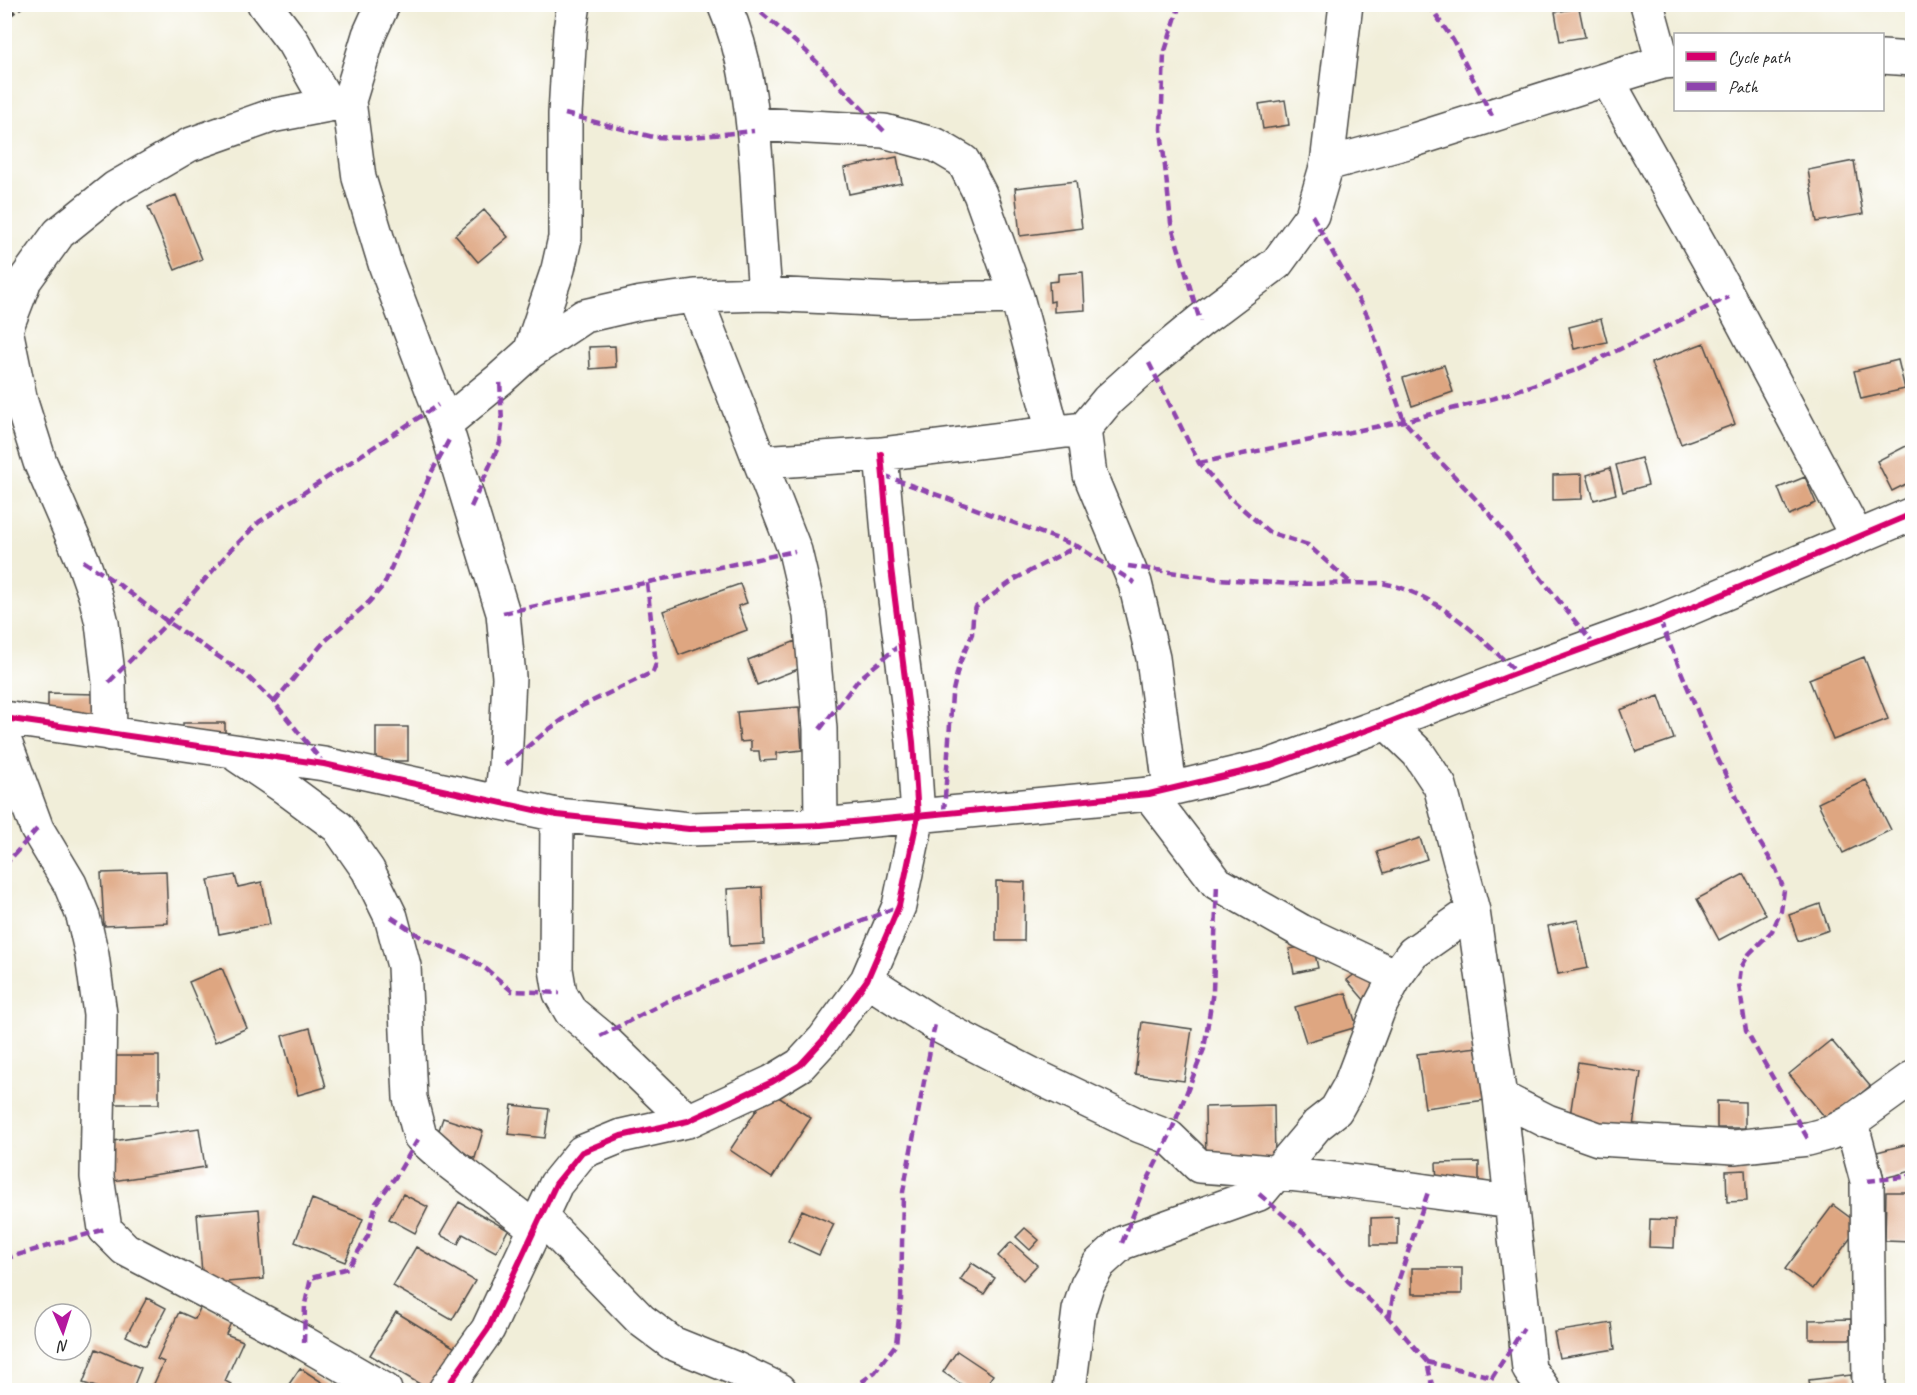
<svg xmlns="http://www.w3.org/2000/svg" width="1917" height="1395" font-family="Caveat,sans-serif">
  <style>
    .building { fill: #dea681 }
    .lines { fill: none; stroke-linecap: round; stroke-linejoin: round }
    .street-casing { stroke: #494845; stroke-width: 36 }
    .path { stroke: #494845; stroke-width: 4; stroke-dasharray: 4.5 4.5; stroke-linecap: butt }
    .street { stroke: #fff; stroke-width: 33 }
    .quiet { stroke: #8e44ad; stroke-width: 4.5; stroke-dasharray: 9 4.5; stroke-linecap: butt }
    .cycleway-casing { stroke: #fff; stroke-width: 10 }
    .cycleway { stroke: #d6006c; stroke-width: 6 }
  </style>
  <rect width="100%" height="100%" fill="#fff"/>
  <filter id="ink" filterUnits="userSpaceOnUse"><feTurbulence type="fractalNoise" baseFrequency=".0167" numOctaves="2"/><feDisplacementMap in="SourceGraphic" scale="12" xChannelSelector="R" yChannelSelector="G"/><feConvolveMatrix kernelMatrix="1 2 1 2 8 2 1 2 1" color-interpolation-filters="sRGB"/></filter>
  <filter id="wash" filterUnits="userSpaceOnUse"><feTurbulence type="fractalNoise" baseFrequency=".008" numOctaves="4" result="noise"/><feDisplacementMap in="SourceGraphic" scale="24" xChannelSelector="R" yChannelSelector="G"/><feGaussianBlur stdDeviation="1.35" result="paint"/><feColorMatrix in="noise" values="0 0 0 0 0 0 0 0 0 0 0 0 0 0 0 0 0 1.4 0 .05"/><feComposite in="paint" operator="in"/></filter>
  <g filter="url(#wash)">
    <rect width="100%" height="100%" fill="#f1eed9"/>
    <g id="blocks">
      <path class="building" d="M1579,8L1585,37L1560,41L1555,12Z
        M1285,100L1289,125L1263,129L1259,104Z
        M897,157L902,183L849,194L844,168Z
        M1854,161L1863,214L1817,222L1808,170Z
        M1076,181L1082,228L1020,236L1015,188Z
        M176,195L202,259L175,270L148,207Z
        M484,210L508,237L478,262L455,235Z
        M1083,272L1085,310L1054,312V301L1050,302L1049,282L1058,281V274Z
        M1601,319L1607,342L1574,349L1569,327Z
        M1704,343L1735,424L1681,444L1651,363Z
        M615,346L616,367L590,369L589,347Z
        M1898,360L1905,389L1861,399L1854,371Z
        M1444,365L1453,392L1412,406L1403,378Z
        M1912,443V481L1892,491L1877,461Z
        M1641,458L1648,485L1623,492L1616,465Z
        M1610,468L1616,494L1594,500L1587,475Z
        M1582,474V499L1553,500V475Z
        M1805,477L1816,503L1789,515L1778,488Z
        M740,584L747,603L738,606L747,630L679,655L663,611Z
        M796,641L806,666L757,685L748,660Z
        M1864,657L1888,719L1833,740L1809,679Z
        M48,693L97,694L96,721H48Z
        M1659,696L1674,739L1636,752L1620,710Z
        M799,707L802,750L777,753V760L760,761L759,751H751V741L740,742L737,712Z
        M183,723H225V743L183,742Z
        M376,727H408V761H376Z
        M1866,780L1891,830L1843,853L1818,803Z
        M1420,838L1427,859L1384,873L1377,852Z
        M166,871L168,923L104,926L101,873Z
        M1744,874L1766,915L1719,940L1697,899Z
        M235,875L238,887L262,882L270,924L219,934L208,880Z
        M996,881L1025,882L1024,941H996Z
        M762,887L764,944L730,946L727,889Z
        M1820,904L1829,930L1798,941L1789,915Z
        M1578,920L1588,968L1558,974L1548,926Z
        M1313,945L1318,968L1294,973L1289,949Z
        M222,968L247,1028L215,1042L189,982Z
        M1360,970L1378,991L1365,1001L1347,980Z
        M1346,993L1357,1027L1306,1042L1295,1007Z
        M1142,1022L1192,1029L1184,1081L1135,1074Z
        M310,1028L326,1087L298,1095L282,1036Z
        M1831,1040L1870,1086L1828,1121L1789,1074Z
        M1486,1046L1493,1099L1425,1108L1417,1054Z
        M104,1056H159V1104H104Z
        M1578,1062L1641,1072L1632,1133L1569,1123Z
        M769,1091L811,1118L772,1178L730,1150Z
        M1717,1101L1745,1102V1128H1717Z
        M512,1105L549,1109L545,1138L508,1134Z
        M1274,1105L1275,1159L1206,1162L1205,1107Z
        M443,1118L483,1131L475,1158L434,1145Z
        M199,1128L205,1167L106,1182L100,1143Z
        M1912,1143V1171L1884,1178L1877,1152Z
        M1479,1162V1184H1437L1436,1163Z
        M1745,1170L1747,1201L1727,1202L1726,1171Z
        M1886,1192H1912V1242L1885,1241Z
        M403,1194L428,1207L415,1233L389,1219Z
        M312,1199L363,1219L345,1262L295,1242Z
        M459,1202L508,1230L496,1252L463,1234L458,1244L440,1235Z
        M1833,1205L1860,1225L1813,1289L1785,1269Z
        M259,1209L264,1279L203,1284L197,1214Z
        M802,1210L834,1224L819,1255L788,1241Z
        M1398,1217V1245H1371V1218Z
        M1650,1219L1675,1220L1674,1248L1649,1247Z
        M1025,1228L1039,1240L1030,1250L1016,1237Z
        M1011,1242L1037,1265L1023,1280L998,1256Z
        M416,1247L475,1281L452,1320L393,1286Z
        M972,1263L995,1278L984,1294L960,1280Z
        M1412,1268H1462V1294H1412Z
        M147,1298L166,1308L146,1346L126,1336Z
        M201,1306L232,1320L226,1334L243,1341L225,1381L231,1384L228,1390H159L152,1388L164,1362L157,1359L179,1312L195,1319Z
        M396,1312L457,1349L430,1390L370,1355Z
        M1851,1319V1339H1809V1320Z
        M1612,1323L1615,1349L1559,1358L1554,1332Z
        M96,1349L141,1368L132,1390H98L99,1388L83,1383Z
        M957,1351L993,1375L983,1390H970L943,1372Z
        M300,1368L334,1390H285Z
        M1851,1375L1853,1390H1810L1809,1380Z"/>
    </g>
  </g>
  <g filter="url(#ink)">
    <use href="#blocks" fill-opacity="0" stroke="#494845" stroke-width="1.5"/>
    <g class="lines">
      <g class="street-casing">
        <path id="street" d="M264,4L293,42L329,105
          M383,4L369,35L349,101L359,178L386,267L445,424L503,613L509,677L505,765L501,803
          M724,4C748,59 753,116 757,175C759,215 762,254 765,294
          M1647,4L1663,62
          M1882,57L1912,59
          M1607,79L1729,297L1857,537
          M753,124L884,131L936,145L963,161L980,194L1017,297L1053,432
          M1327,164L1411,141L1607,79L1663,62L1676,61
          M695,296L795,551L810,615L820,729L821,825
          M530,352L584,316L641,303L695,296L765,294L894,300L1017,297
          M445,424L500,379L530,352L558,269L565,238V114L570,30L574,4
          M762,462L881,454L1074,430
          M4,718L324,764L557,815L689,829L821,825L1149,794L1271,765L1387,723L1517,673L1660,621L1912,514
          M1387,723L1418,753L1440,786L1473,911L1500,1097L1529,1369L1544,1390
          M110,734L109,682L102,623L95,595L83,561L40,462L21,402L6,329L25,280L59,233L115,188L189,145L271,116L349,101
          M4,739L37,829L70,884L83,916L92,955L100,1014L97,1177L105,1229L125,1249L304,1343L385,1390
          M238,756L284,787L338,827L368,870L391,917L404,966L410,1098L420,1136L450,1163L536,1229
          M1170,788L1153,658L1135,583L1090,475L1084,429L1108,400L1149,363L1200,321L1277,263L1312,215L1327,164L1346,4
          M1149,794L1217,883L1301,931L1396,976
          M557,815L556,969L560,993L571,1012L600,1036L688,1121
          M867,980L935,1024L1031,1074L1140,1126L1169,1137L1199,1166C1304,1173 1407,1189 1511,1202
          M1500,1097L1547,1121L1598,1139L1734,1147L1808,1139L1830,1133L1851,1122L1912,1078
          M1851,1122L1867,1181L1869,1390
          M541,1217L641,1320L672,1343L734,1368L780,1390
          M445,1390L488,1329L556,1184L582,1152L621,1136L688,1121L772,1082L800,1065L824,1039L867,980L899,906L918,816L913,742L891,568L881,454
          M1069,1390L1079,1310L1087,1285L1099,1264L1122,1243L1259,1194L1317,1125L1336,1110L1350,1085L1380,1006L1396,976L1413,953L1473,911"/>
      </g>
      <path class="path" d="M4,19L25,4"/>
      <use href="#street" class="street"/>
      <path class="quiet" d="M751,4L806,51L884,131
        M1180,4L1164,54L1161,129L1171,223L1200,321
        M1428,4L1453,40L1492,116
        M565,114L653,137L683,138L754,131
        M1312,215L1367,315L1404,421L1435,456L1489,513L1594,645
        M1149,363L1199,463L1228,496L1269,532L1308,545L1351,583
        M1199,463L1404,421L1495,398L1576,370L1729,297
        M883,475L1077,546L1135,583
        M471,507L500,443L502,424L500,379
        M83,561L117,583L168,622L247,676L274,702L324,764
        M1128,566L1219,579L1290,584L1382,583C1436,593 1479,635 1517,673
        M503,613L795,551
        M1660,621L1715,753L1753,831L1776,869L1784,890L1781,911L1772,931L1749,954L1741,968L1739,984L1746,1031L1808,1139
        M109,682L168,622L229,552L259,522L438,405
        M274,702L324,642L369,602L384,585L430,475L450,438
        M820,729L859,679L901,644
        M505,765L548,730L582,706L653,672L656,664L647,583
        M944,812L952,695L959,665L972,634L973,617L976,607L1015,579L1077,546
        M4,866L37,829
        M391,917L424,939L469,958L486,969L512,991L560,993
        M600,1036L666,1002L899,906
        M1867,1181L1912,1176
        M1259,1194L1309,1237L1348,1281L1389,1318L1427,1362L1433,1390
        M1122,1243L1145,1185L1169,1137L1204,1049L1213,991L1217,883
        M4,1259L105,1229
        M1389,1318L1393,1297L1428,1192
        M304,1343L305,1304L311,1278L348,1268L368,1236L376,1203L397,1175L420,1136
        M1427,1362L1493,1377
        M851,1390L875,1372L896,1344L901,1300L903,1192L935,1024
        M1484,1390L1524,1328"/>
      <g class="cycleway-casing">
        <path id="cycleway" d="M4,718L324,764L557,815L689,829L821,825L1149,794L1271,765L1387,723L1517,673L1660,621L1912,514
          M445,1390L488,1329L556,1184L582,1152L621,1136L688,1121L772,1082L800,1065L824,1039L867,980L899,906L918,816L913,742L891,568L881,454"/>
      </g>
      <use href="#cycleway" class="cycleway"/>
    </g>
  </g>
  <rect width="1917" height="1395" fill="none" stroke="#fff" stroke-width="24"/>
  <rect x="1674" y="33" width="210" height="78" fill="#ffffff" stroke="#aaaaaa" stroke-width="1.5"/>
  <rect x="1686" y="52" width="30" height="9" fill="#d6006c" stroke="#aaaaaa" stroke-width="1.5"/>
  <text x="1728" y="63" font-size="18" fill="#2b2b2b">Cycle path</text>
  <rect x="1686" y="82" width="30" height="9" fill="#8e44ad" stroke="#aaaaaa" stroke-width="1.5"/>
  <text x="1728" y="93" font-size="18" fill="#2b2b2b">Path</text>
  <g transform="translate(63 1332) rotate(177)"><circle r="28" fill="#ffffff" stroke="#aaaaaa" stroke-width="1.5"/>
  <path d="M0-4.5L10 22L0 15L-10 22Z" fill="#b5179e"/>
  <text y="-9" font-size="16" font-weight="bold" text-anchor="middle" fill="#2b2b2b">N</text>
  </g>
</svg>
